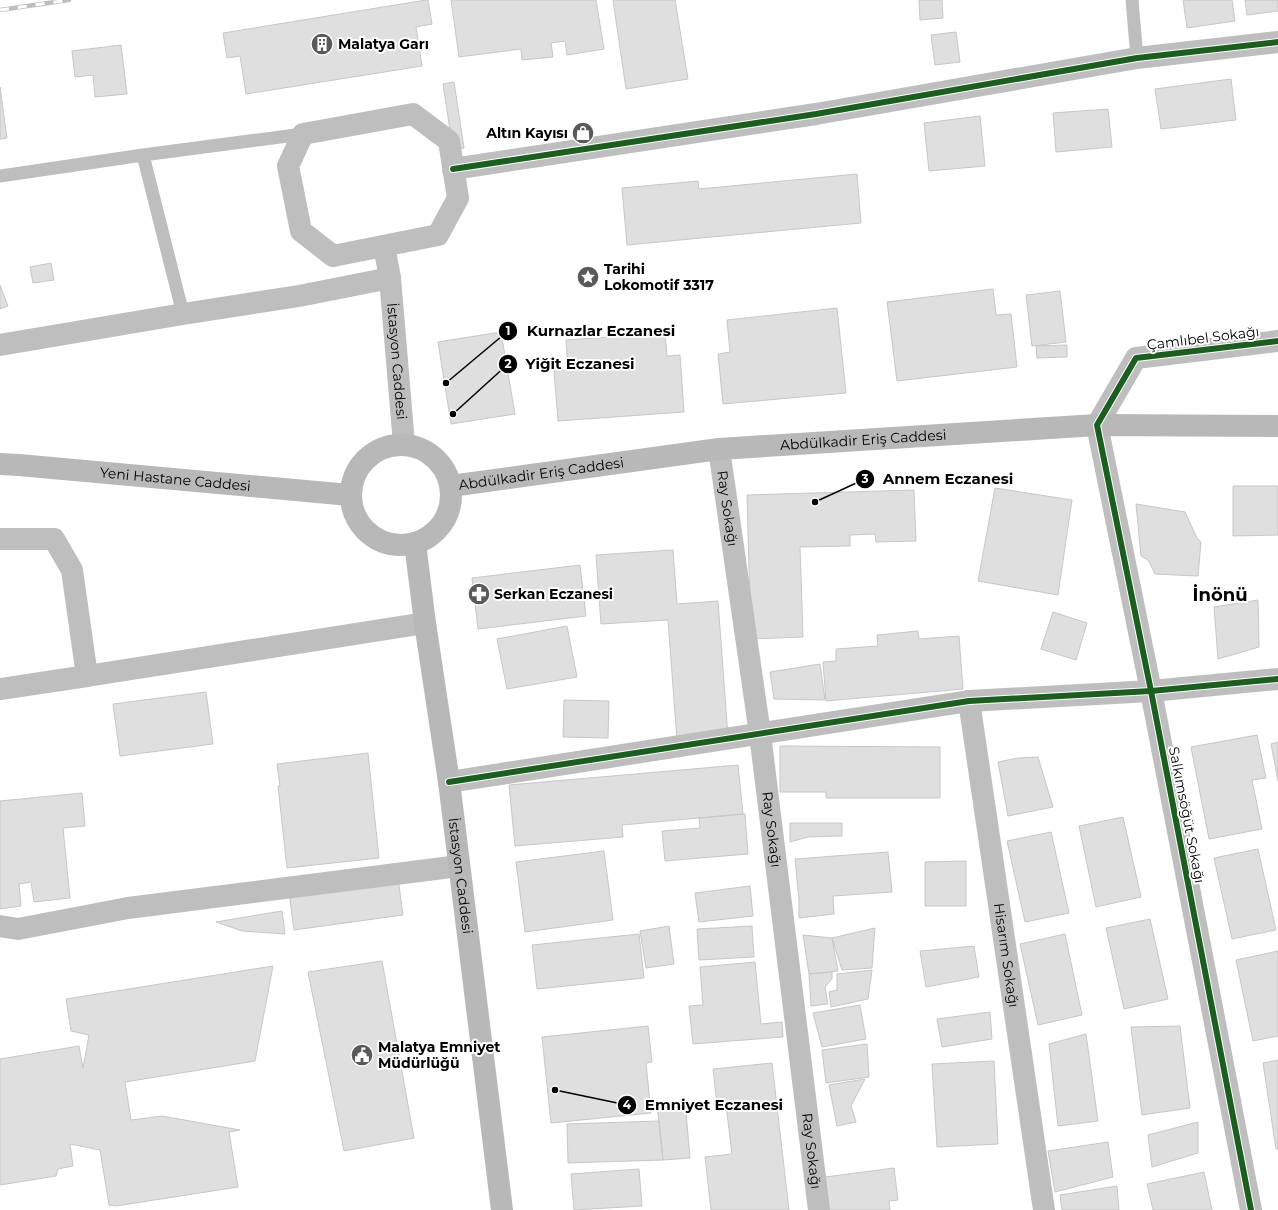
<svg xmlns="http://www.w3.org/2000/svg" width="1278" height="1210" font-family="Montserrat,sans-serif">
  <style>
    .building { fill: #dfdfdf; stroke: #c7c7c7 }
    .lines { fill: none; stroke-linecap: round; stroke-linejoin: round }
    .lane { stroke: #bebebe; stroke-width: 13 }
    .street { stroke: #bebebe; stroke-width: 22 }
    .secondary { stroke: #b8b8b8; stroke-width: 22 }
    .rail-casing { stroke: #bebebe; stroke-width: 4.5 }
    .rail { stroke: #fff; stroke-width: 3; stroke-dasharray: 9; stroke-linecap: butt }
    .cycleway-casing { stroke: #fff; stroke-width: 8 }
    .cycleway { stroke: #1b5e20; stroke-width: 6 }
    .labels { text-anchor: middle; stroke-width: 4; stroke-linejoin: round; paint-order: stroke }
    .poi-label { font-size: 14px; font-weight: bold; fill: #000; stroke: #fff; text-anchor: start }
    .street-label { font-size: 14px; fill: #000; stroke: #fff }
    .district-label { font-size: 18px; font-weight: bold; fill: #000; stroke: #fff }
    .leader { fill: none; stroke: #000; stroke-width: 1.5 }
    .callout-dot { fill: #000; stroke: #fff; stroke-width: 1.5 }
    .mark-label { font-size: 12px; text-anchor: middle; font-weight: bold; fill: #fff }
    .callout-label { font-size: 15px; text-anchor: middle; font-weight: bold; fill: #000; stroke: #fff; stroke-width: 4; stroke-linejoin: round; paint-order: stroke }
  </style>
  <rect width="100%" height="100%" fill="#fff"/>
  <path class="building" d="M426,0H428L432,24L416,27L422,66L246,94L240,56L227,58L223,33Z
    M451,0H596L604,49L567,55L565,41L551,43L553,57L522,60L521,49L459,57Z
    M613,0H675L688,79L626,89Z
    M919,0H942L943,18L920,20Z
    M1183,0H1232L1235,21L1187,28Z
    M1245,0H1278V11L1247,15Z
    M956,32L960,62L935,65L931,35Z
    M121,45L127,94L95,97L93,75L75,77L72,51Z
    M1231,79L1236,120L1161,129L1155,89Z
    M454,82L464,148L453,150L443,84Z
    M0,87L7,138L0,139Z
    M1108,109L1112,147L1056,152L1053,113Z
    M980,116L985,166L929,171L924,123Z
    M857,174L861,223L627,245L622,188L698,181L699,189Z
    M51,263L54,280L33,283L30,267Z
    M0,285L8,306L0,309Z
    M993,289L996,315L1011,314L1017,367L897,381L887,302Z
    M1060,291L1066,342L1032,346L1026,295Z
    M837,308L846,393L723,404L718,354L730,352L727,320Z
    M501,332L515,414L451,424L438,342Z
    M665,333L667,356L680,355L684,412L558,421L554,371L568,370L566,340Z
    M1067,345V357L1037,358L1036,346Z
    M1233,486H1278V535L1233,536Z
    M995,488L1072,500L1058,595L978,581Z
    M914,490L916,541L876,542L875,534L850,535V546L800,547L803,637L751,639L747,495Z
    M1136,504L1185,512L1197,538L1201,542L1198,576L1155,574L1148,560L1141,556Z
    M673,550L677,604L718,601L728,737L677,740L668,620L601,624L596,555Z
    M580,565L586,616L478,629L472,578Z
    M1258,600L1259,647L1218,659L1214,607Z
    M1053,612L1087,623L1076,660L1041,649Z
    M567,626L577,677L507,689L497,639Z
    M918,631L919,639L959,636L963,689L826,701L823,662L836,661V649L878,646L877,635Z
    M820,664L825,700L774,699L770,672Z
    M206,692L213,744L120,756L113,704Z
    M564,700L609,701L608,738L563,737Z
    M1257,735L1266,778L1252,780L1262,829L1209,839L1191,747Z
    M1278,742V781L1271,744Z
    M780,746L940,747V798H826V792H780Z
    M368,753L379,858L287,868L278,786H280L277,764Z
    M1038,757L1053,807L1008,816L998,762L1018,758Z
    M738,765L743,814L622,825L623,837L515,846L509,785Z
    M82,793L85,826L63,828L70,898L34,902L31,882L19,884L21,906L0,909V801Z
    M745,814L748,854L665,861L662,831L700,828L699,818Z
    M1123,817L1141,897L1096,907L1079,826Z
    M790,823H842V836L808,837L790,842Z
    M1051,832L1069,913L1025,922L1007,841Z
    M1258,849L1276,930L1232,939L1214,858Z
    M604,851L613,920L525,932L516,862Z
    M888,852L892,892L833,896L834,914L799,918V900L795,859Z
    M966,861V906H925V862Z
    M398,878L403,915L294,930L289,892Z
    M750,886L753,916L699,922L695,893Z
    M282,911L285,934L242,931L216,922Z
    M1150,919L1168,999L1124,1009L1106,928Z
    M669,926L674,964L646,968L640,931Z
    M752,926L754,957L699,960L697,929Z
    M875,928L872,968L842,970L832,938Z
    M639,934L644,978L537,989L532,945Z
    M1065,934L1082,1015L1038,1025L1020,944Z
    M803,935L832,938L838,971L809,974Z
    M974,946L979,977L926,987L920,951Z
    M1278,951V1036L1253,1041L1236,960Z
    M382,961L414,1138L344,1151L308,972Z
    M755,962L761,1024L782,1022L783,1037L693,1044L689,1006L703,1005L700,967Z
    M273,966L255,1061L125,1082L131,1120L162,1116L240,1130L229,1132L238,1187L116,1206L109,1205L100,1150L70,1144L73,1166L58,1169L56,1176L0,1185V1059L79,1046L83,1068L89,1035L71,1031L66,999Z
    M872,970L868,999L831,1007L829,992L837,990V974Z
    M832,972V979L825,987L828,1004L811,1006L809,974Z
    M860,1005L866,1039L822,1047L813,1013Z
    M990,1012L992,1039L942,1047L937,1019Z
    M648,1026L652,1062L646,1063L651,1113L551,1123L542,1037Z
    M1180,1026L1190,1108L1142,1115L1131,1027Z
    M1086,1034L1098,1121L1058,1126L1049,1044Z
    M867,1044L869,1077L826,1083L822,1050Z
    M1278,1060V1149H1276L1263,1063Z
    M994,1061L998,1144L937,1147L932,1064Z
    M772,1063L789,1210H711L705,1157L732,1154L726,1105H717L713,1069Z
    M865,1079L851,1106L856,1122L837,1126L829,1085Z
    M685,1101L690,1158L663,1160L657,1104Z
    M659,1121L663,1160L568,1163L567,1124Z
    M1198,1122V1153L1152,1167L1148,1135Z
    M1108,1142L1113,1177L1055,1192L1048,1151Z
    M894,1168L898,1200L889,1201L890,1210H829L825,1177Z
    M639,1169L642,1206L574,1210L571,1174Z
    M1204,1172L1212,1210H1153L1147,1184Z
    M1117,1186L1119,1210H1062L1060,1195Z"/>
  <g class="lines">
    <path class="lane" d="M1132,0L1137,58
      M143,155L303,134
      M0,176L143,155L183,314"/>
    <g class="street">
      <path d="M413,114L449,141L458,198L438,235L333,256L301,231L288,166L303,134Z"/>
      <path d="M453,169L816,114L1137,58L1278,42"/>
      <path id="s1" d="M384,246L390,278L404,444"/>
      <path d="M0,345L183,314L299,296L390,278"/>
      <path id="s2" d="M719,449L760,734L819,1210"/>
      <path d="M0,539H54L72,570L87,676L425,623"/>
      <path d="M0,689L87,676"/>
      <path id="s3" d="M969,701L1044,1210"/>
      <path d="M449,782L969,701L1151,691L1278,679"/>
      <path d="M0,926L18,929L128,908L459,866"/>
      <path d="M1251,1210L1151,691L1097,425L1136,358L1278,341"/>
    </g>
    <g class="secondary">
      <circle cx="401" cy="495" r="50"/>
      <path id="s4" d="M0,464L19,465L350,495"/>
      <path id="s5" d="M451,486L719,449L1097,425L1278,426"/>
      <path id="s6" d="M415,543L425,623L449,782L502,1210"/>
    </g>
    <g class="rail-casing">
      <path id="rail" d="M0,10L69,0"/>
    </g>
    <use href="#rail" class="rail"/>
    <g class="cycleway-casing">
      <path id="cycleway" d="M453,169L816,114L1137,58L1278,42
        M449,782L969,701L1151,691L1278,679
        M1251,1210L1151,691L1097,425L1136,358L1278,341"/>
    </g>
    <use href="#cycleway" class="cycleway"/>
  </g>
  <defs>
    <g id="building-disc" transform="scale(1.15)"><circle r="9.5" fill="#595959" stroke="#fff"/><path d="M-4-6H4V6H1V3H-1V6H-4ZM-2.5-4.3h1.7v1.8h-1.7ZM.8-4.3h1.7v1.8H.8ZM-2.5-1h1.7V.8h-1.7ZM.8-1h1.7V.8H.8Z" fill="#fff"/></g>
    <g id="shop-disc" transform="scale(1.15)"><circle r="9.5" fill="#595959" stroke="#fff"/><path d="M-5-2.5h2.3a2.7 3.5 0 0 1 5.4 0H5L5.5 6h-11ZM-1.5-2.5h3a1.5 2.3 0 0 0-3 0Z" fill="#fff"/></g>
    <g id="sight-disc" transform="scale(1.15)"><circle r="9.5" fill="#595959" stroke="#fff"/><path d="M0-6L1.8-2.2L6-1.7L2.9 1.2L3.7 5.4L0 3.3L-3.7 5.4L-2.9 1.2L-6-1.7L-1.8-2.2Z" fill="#fff"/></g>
    <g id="pharmacy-disc" transform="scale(1.15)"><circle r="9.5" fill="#595959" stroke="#fff"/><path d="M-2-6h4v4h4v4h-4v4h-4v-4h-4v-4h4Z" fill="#fff"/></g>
    <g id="civic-disc" transform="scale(1.15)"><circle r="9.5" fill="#595959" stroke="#fff"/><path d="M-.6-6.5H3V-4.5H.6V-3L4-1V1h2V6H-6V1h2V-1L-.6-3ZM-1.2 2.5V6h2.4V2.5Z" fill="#fff"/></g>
  </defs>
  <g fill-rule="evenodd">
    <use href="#building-disc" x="322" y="44"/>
    <use href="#shop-disc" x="583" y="133"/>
    <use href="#sight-disc" x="588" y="277"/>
    <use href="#pharmacy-disc" x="479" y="594"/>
    <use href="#civic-disc" x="362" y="1055"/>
  </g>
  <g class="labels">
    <g class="poi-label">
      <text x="338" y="49">Malatya Garı</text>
      <text x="568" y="138" text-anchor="end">Altın Kayısı</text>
      <text x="604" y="274">Tarihi<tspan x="604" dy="16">Lokomotif 3317</tspan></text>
      <text x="494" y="599">Serkan Eczanesi</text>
      <text x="378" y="1052">Malatya Emniyet<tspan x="378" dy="16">Müdürlüğü</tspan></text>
    </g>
    <g class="street-label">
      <text transform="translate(1203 338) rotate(-7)" y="5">Çamlıbel Sokağı</text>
      <text dy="5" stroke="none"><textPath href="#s1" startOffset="116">İstasyon Caddesi</textPath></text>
      <text dy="5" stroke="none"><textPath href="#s5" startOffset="415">Abdülkadir Eriş Caddesi</textPath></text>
      <text dy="5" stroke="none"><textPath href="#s5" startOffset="91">Abdülkadir Eriş Caddesi</textPath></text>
      <text dy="5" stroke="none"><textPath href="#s4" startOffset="176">Yeni Hastane Caddesi</textPath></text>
      <text dy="5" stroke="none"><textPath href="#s2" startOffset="60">Ray Sokağı</textPath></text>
      <text transform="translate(1187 815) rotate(79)" y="5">Salkımsöğüt Sokağı</text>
      <text dy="5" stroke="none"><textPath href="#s2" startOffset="384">Ray Sokağı</textPath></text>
      <text dy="5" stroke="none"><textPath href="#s6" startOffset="336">İstasyon Caddesi</textPath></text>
      <text dy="5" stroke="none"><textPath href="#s3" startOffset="257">Hisarım Sokağı</textPath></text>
      <text dy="5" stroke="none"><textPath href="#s2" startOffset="708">Ray Sokağı</textPath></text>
    </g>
    <g class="district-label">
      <text x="1220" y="601">İnönü</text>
    </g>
  </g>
  <path class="leader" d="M446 383L508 331M453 414L508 364M815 502L865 479M555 1090L627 1105"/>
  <g class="callout-dot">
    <circle cx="446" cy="383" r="4"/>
    <circle cx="453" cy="414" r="4"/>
    <circle cx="815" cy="502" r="4"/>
    <circle cx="555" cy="1090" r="4"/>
    <circle cx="508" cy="331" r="10"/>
    <circle cx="508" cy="364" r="10"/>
    <circle cx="865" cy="479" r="10"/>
    <circle cx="627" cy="1105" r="10"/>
  </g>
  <g class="mark-label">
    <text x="508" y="335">1</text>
    <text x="508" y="368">2</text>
    <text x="865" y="483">3</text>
    <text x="627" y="1109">4</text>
  </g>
  <g class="callout-label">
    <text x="601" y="336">Kurnazlar Eczanesi</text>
    <text x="580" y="369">Yiğit Eczanesi</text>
    <text x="948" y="484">Annem Eczanesi</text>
    <text x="714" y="1110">Emniyet Eczanesi</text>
  </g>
</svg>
